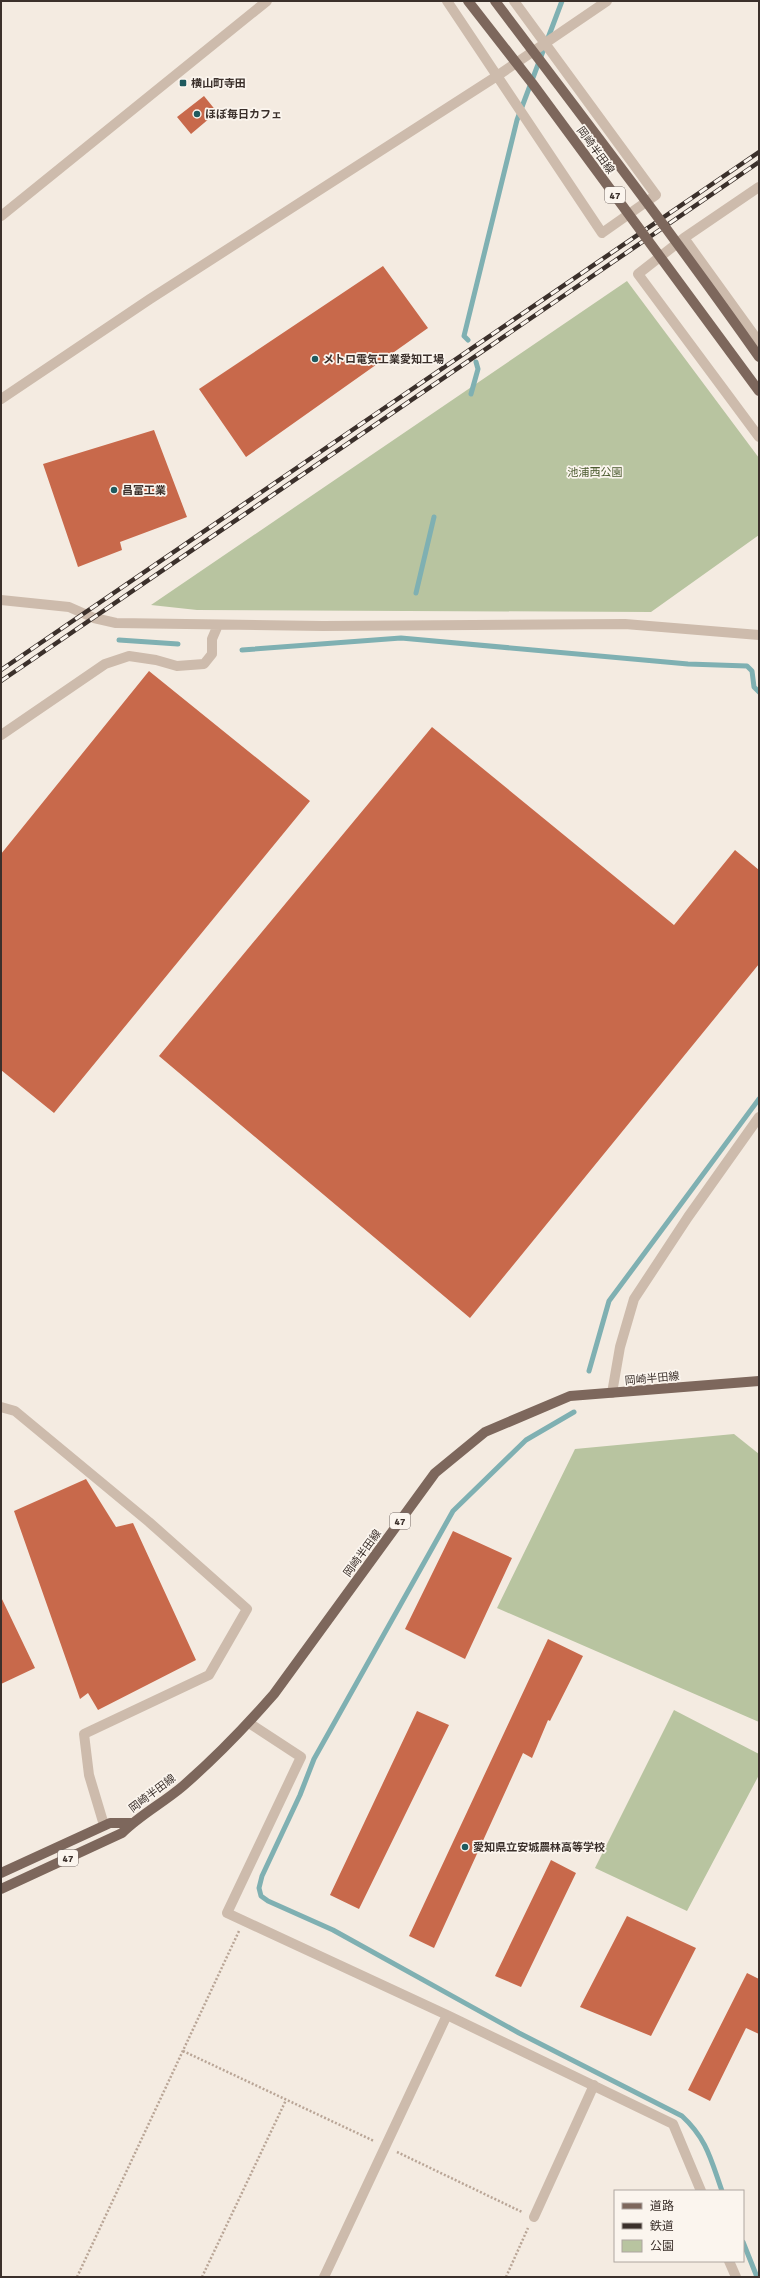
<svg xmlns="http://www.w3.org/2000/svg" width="760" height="2278" font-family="Signika,'Noto Sans JP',sans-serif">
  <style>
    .green { fill: #b8c4a0 }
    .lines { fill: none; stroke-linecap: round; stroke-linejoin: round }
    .stream { stroke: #7fb0b2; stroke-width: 5 }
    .building { fill: #c8694b }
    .path { stroke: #b9a596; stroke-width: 2.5; stroke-dasharray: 2 2; stroke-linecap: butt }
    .minor { stroke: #cdbbac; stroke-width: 10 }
    .major { stroke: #7d675c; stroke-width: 10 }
    .rail-casing { stroke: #3b302b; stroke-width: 4.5 }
    .rail { stroke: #fbf5ee; stroke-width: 3; stroke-dasharray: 9; stroke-linecap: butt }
    .major-bridge { stroke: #7d675c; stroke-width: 10 }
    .poi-dot { fill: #1f5a5e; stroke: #fbf5ee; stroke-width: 1.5 }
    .labels { text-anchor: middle; stroke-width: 3.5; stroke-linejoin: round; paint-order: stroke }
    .shield { fill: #fbf5ee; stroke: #756b66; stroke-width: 1 }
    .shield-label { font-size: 10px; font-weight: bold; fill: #3b302b }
    .poi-label { font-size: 11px; font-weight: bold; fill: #3b302b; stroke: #fbf5ee; text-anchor: start }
    .street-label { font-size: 11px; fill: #3b302b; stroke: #fbf5ee }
    .park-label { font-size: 11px; fill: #4a5a2e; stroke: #fbf5ee }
  </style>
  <rect width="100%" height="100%" fill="#f4ebe1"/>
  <path class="green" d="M627,281L759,458V535L651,612L197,610L151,605Z
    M734,1434L759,1454V1722L497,1608L575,1449Z
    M674,1710L759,1754V1775L687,1911L595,1868Z"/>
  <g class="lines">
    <path class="stream" d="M468,340L464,336L517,120L562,1
      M471,394L478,369L476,362
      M416,593L434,517
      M119,640L178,644
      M242,650L401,638L688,664L747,666L752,671L754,687L759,692
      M589,1371L609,1301L759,1099
      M574,1412L526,1440L453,1511L314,1759L300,1795L262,1876L259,1888L261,1896L268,1901L333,1930L519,2033L682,2116C707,2139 711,2160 722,2191
      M743,2242L757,2277"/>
  </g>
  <path class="building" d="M204,96L217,112L191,134L177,117Z
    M383,266L428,328L246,457L199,389Z
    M154,430L187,517L120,542L122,550L78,567L43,464Z
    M149,671L310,801L54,1113L1,1070V854Z
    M432,727L674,925L735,850L759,870V964L470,1318L159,1056Z
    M86,1479L116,1527L133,1523L196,1660L98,1710L88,1693L80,1699L14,1511Z
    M453,1531L512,1558L465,1659L405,1629Z
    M1,1597L35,1668L1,1684Z
    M548,1639L583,1656L550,1721L548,1720L532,1758L523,1753L434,1948L409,1936Z
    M417,1711L449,1725L359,1909L330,1895Z
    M551,1860L576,1873L521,1987L495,1976Z
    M627,1916L696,1948L651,2036L580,2007Z
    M747,1973L759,1979V2034L746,2028L710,2101L688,2090Z"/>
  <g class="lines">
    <path class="path" d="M183,2051L374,2141
      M397,2152L522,2212
      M77,2277L239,1931
      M202,2277L286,2100
      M506,2277L528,2228"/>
    <path class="minor" d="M447,1L602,233L656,195L514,1
      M1,216L267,1
      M684,238L759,187
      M759,342L684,238L638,274L759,437
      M1,399L150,299L497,76L607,1
      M1,600L69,607L94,618L116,623L323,626L625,624L759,635
      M1,735L105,664L129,656L156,660L177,666L204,664L212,654V639L218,625
      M612,1393L620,1347L634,1299L688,1217L759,1117
      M1,1407L15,1411L149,1522L247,1609L209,1675L84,1734L89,1775L104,1825
      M249,1723L301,1757L227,1913L447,2015L673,2124L701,2191
      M534,2217L594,2085
      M729,2261L736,2277
      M324,2277L447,2015"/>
    <path class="major" d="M1,1873L110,1823H132
      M1,1889L122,1833C140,1815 163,1803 183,1786C215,1758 246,1726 274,1694L435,1473L485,1432L570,1396L759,1381"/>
    <g class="rail-casing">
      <path id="rail" d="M1,670L759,152
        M1,681L759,162"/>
    </g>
    <use href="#rail" class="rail"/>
    <path class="major-bridge" d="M468,1L532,83L759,391
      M495,1C584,119 674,236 759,357"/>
  </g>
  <g class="poi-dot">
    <rect x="179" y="79" width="8" height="8" rx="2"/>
    <circle cx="197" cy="114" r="4"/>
    <circle cx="315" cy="359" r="4"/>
    <circle cx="114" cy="490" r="4"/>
    <circle cx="465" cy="1847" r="4"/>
  </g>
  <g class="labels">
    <g class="shield">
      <rect x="605" y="187" width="20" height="16" rx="3"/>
      <rect x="390" y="1513" width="20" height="16" rx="3"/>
      <rect x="58" y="1850" width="20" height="16" rx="3"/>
    </g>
    <g class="shield-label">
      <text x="615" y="199">47</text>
      <text x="400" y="1525">47</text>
      <text x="68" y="1862">47</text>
    </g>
    <g class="poi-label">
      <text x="191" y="87">横山町寺田</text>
      <text x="205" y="118">ほぼ毎日カフェ</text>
      <text x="323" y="363">メトロ電気工業愛知工場</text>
      <text x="122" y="494">昌富工業</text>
      <text x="473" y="1851">愛知県立安城農林高等学校</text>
    </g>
    <g class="street-label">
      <text transform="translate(596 150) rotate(54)" y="4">岡崎半田線</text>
      <text transform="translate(652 1378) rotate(-5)" y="4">岡崎半田線</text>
      <text transform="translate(362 1553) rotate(-54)" y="4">岡崎半田線</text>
      <text transform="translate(152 1793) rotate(-37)" y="4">岡崎半田線</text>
    </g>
    <g class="park-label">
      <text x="595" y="476">池浦西公園</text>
    </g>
  </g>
  <rect width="760" height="2278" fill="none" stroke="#3b302b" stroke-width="4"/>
  <rect x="614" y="2190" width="130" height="72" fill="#fbf5ee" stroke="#aea6a0"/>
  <rect x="622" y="2203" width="20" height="6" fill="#7d675c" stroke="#aea6a0"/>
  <text x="650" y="2210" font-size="12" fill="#3b302b">道路</text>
  <rect x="622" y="2223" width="20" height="6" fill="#3b302b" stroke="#aea6a0"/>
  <text x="650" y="2230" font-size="12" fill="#3b302b">鉄道</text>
  <rect x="622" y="2240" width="20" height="12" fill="#b8c4a0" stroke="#aea6a0"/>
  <text x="650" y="2250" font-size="12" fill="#3b302b">公園</text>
</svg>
